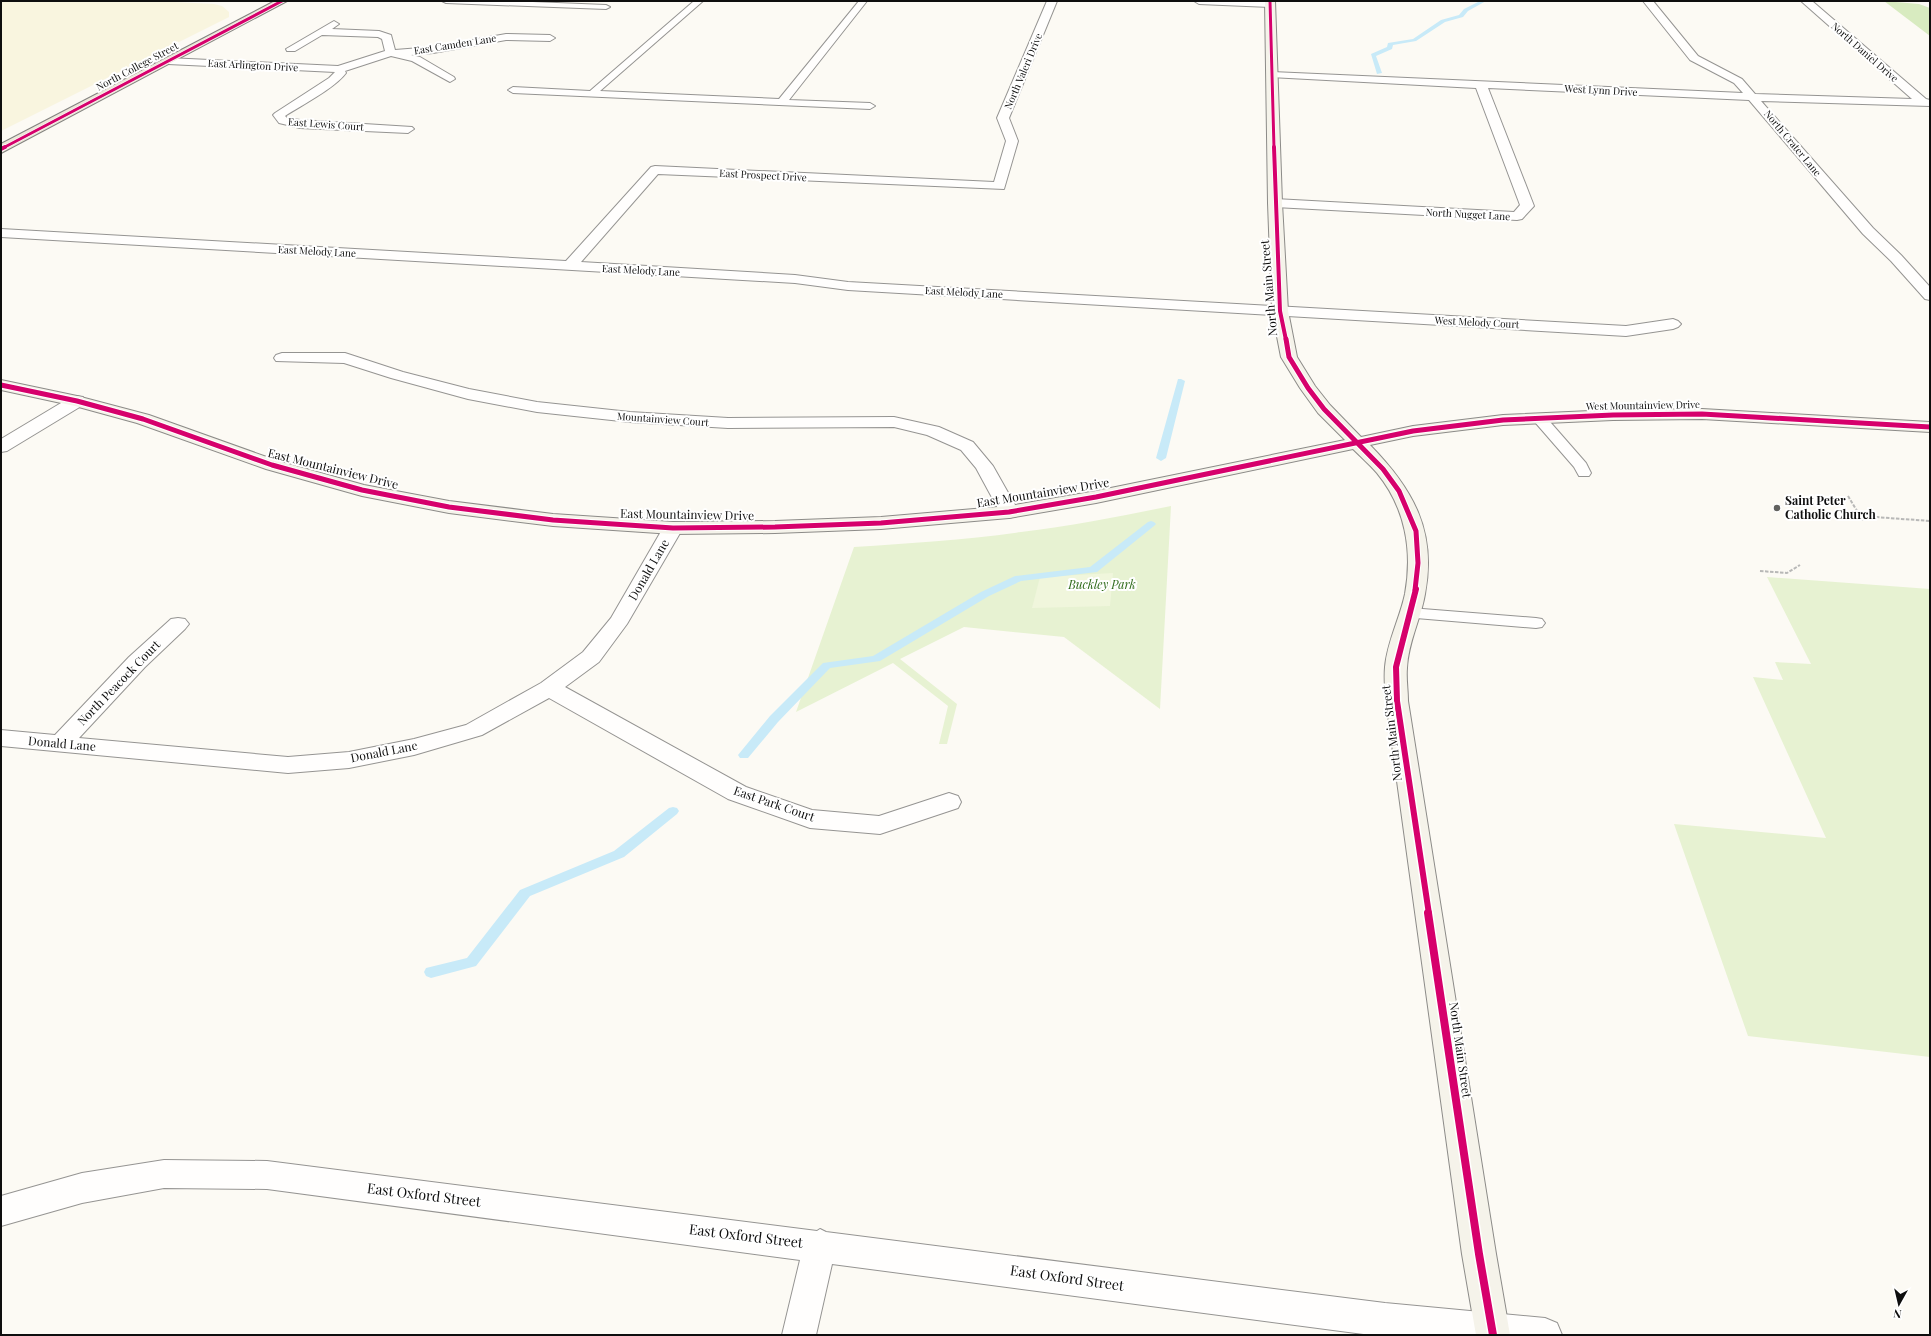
<svg xmlns="http://www.w3.org/2000/svg" width="1931" height="1336" font-family="'Playfair Display',serif">
  <style>
    .farmland { fill: #f9f5df }
    .green { fill: #e7f2d2 }
    .forest { fill: #d8ebc0 }
    .pitch { fill: #f0f6dc }
    .lines { fill: none; stroke-linecap: round; stroke-linejoin: round }
    .stream { fill: #c8eaf8; fill-rule: evenodd }
    .lane-casing { stroke: #959492; stroke-width: 2 }
    .street-casing { stroke: #959492; stroke-width: 2 }
    .secondary-casing { stroke: #8c8b88; stroke-width: 2 }
    .primary-casing { stroke: #82827f; stroke-width: 2 }
    .path { stroke: #b8b8b7; stroke-width: 2; stroke-dasharray: 3.5 1.5; stroke-linecap: butt }
    .lane { fill: #fffefd; fill-rule: evenodd }
    .street { fill: #fffefd; fill-rule: evenodd }
    .secondary { fill: #f5f3ea; fill-rule: evenodd }
    .primary { fill: #ede7d9; fill-rule: evenodd }
    .cycleway-far4-casing { stroke: #fff; stroke-width: 4 }
    .cycleway-far3-casing { stroke: #fff; stroke-width: 5.5 }
    .cycleway-far2-casing { stroke: #fff; stroke-width: 7 }
    .cycleway-far1-casing { stroke: #fff; stroke-width: 9 }
    .cycleway-casing { stroke: #fff; stroke-width: 11 }
    .cycleway-far4 { stroke: #d6006c; stroke-width: 3 }
    .cycleway-far3 { stroke: #d6006c; stroke-width: 4 }
    .cycleway-far2 { stroke: #d6006c; stroke-width: 5 }
    .cycleway-far1 { stroke: #d6006c; stroke-width: 6 }
    .cycleway { stroke: #d6006c; stroke-width: 8 }
    .poi-dot { fill: #61615e; stroke: #fff; stroke-width: 1.5 }
    .labels { text-anchor: middle; stroke-width: 4; stroke-linejoin: round; paint-order: stroke }
    .far-street-label { font-size: 10px; fill: #0e0e0e; stroke: #fff }
    .street-label { font-size: 12px; fill: #0e0e0e; stroke: #fff }
    .poi-label { font-size: 12px; font-weight: bold; fill: #0e0e0e; stroke: #fff; text-anchor: start }
    .park-label { font-size: 12px; font-style: italic; fill: #2f6b1a; stroke: #fff }
    .near-street-label { font-size: 14px; fill: #0e0e0e; stroke: #fff }
  </style>
  <rect width="100%" height="100%" fill="#fcfaf4"/>
  <path class="farmland" d="M1,1H177L175,2L214,4L222,6L229,12V17L1,131Z"/>
  <path class="green" d="M1171,506L1160,709L1064,637L964,627L900,659L957,704L947,744H939L948,706L893,663L796,712L854,547C910,543 965,540 1021,532C1071,526 1121,516 1171,506Z
    M1767,577L1930,589V1057L1748,1036L1674,824L1826,838L1753,677L1783,680L1775,662L1811,664Z"/>
  <path class="forest" d="M1884,1L1919,4L1930,8V36Z"/>
  <path class="pitch" d="M1113,573L1110,606L1032,608L1040,577Z"/>
  <g class="lines">
    <path class="stream" d="M1480,1H1486L1468,11L1463,17L1445,22L1416,41L1393,45L1392,49L1376,56L1382,73L1377,74L1371,54L1387,47L1388,43L1413,39L1441,20L1459,15L1464,9Z
      M1178,379H1181L1185,381L1166,458L1161,461L1156,458Z
      M1151,521L1154,522L1156,524L1154,526L1097,572L1021,581L989,596L880,661L830,668L778,722L748,758H740L738,755L770,716L823,663L873,656L981,592L1015,576L1090,567L1148,522Z
      M673,807L677,808L679,811L677,814L624,857L530,896L476,966L431,978L426,976L424,972L426,968L467,958L520,890L614,851L669,808Z"/>
    <g class="lane-casing">
      <path id="lane" d="M442,1H507L606,5L610,7L606,9L446,3Z
        M694,1H703L600,91L779,99L859,1H867L789,100L870,103L875,106L870,109L513,93L508,90L513,87L590,91Z
        M1539,414L1544,415L1586,463L1591,473L1589,476H1579L1574,467L1534,421L1532,418L1534,415Z
        M1410,608L1536,618L1542,619L1545,623L1542,627L1536,628L1404,617L1401,613L1404,609Z"/>
    </g>
    <g class="street-casing">
      <path id="street" d="M1047,1H1057L1009,118L1018,141L1004,189L658,174L581,262L795,275L848,282L1626,326L1673,319L1678,321L1681,324L1678,327L1673,329L1626,336L848,290L795,283L1,237V229L566,261L651,167L655,166L994,182L1006,141L997,118Z
        M1194,1H1266L1273,2L1275,4L1270,7L1199,4Z
        M1643,1H1653L1698,56L1742,79L1755,94L1912,99L1801,1H1812L1926,99L1930,100V106L1761,101L1873,228L1901,255L1930,287V300L1925,299L1891,261L1863,234L1749,100L1488,88L1534,206L1522,219L1517,220L1275,207L1270,206L1268,203L1270,200L1275,199L1514,212L1520,205L1476,88L1268,77L1267,75L1272,72L1743,93L1734,83L1690,60Z
        M334,21L339,24L332,29L379,31L391,35L395,50L433,47L506,34L550,35L555,38L550,41L506,40L433,53L411,55L420,57L454,77L455,79L450,82L412,61L391,56L345,71L346,73C335,88 302,105 285,116L287,118L300,120L412,127L414,129L408,133L300,128L279,123L273,115L275,113L329,78L335,72L168,64L163,61L168,58L338,66L385,51L382,39L378,37L322,35L295,51H287L286,49Z
        M282,353H345L403,372L469,389L537,402L630,412L728,418L894,417L939,427L973,442L993,466L1019,512L1016,516L1009,518L1002,516L976,468L961,450L927,435L894,427L728,428L630,422L537,412L468,399L391,378L344,363L276,361L274,358L276,355Z
        M77,396L83,397L85,401L83,405L7,451L1,452V439L71,397Z
        M673,522L680,524L683,528L627,624L599,662L565,687L746,787L812,810L879,816L949,793L958,796L961,802L958,808L880,834L810,828L728,799L549,698L482,735L414,755L349,768L288,773L1,746V730L55,735L129,657L171,619L178,618L185,619L189,624L185,629L145,667L79,738L288,757L349,752L414,739L466,725L541,683L583,652L611,618L663,528L666,524Z
        M164,1160L267,1161L817,1231L820,1229L826,1232L1385,1303L1545,1318L1557,1323L1562,1335H1371L832,1264L816,1335H782L800,1260L267,1189L164,1188L82,1203L1,1226V1196L82,1173Z"/>
    </g>
    <g class="secondary-casing">
      <path id="secondary" d="M1265,1H1275L1282,203L1288,311L1297,357L1315,386L1330,405L1361,437L1413,426L1503,415L1613,410L1702,409L1930,422V432L1702,419L1613,420L1503,425L1413,436L1370,445C1413,489 1437,531 1425,594C1421,619 1408,642 1407,668C1406,679 1408,690 1408,701L1496,1254L1510,1335H1476L1462,1254L1386,701C1385,690 1384,678 1385,667C1387,642 1400,618 1405,594C1413,550 1405,507 1377,473C1369,464 1361,457 1353,449L1096,503L1009,518L881,529L775,533L673,534L553,526L449,513L362,496L266,469L137,423L75,406L1,390V380L77,396L149,415L278,461L364,485L449,501L553,514L673,522L775,521L881,517L1009,506L1096,491L1345,440L1318,413L1300,388L1281,357L1272,311L1268,203Z"/>
    </g>
    <g class="primary-casing">
      <path id="primary" d="M275,1H287L1,153V144Z"/>
    </g>
    <path class="path" d="M1848,496L1863,521
      M1861,516L1930,521
      M1760,571L1787,573L1800,565"/>
    <use href="#lane" class="lane"/>
    <use href="#street" class="street"/>
    <use href="#secondary" class="secondary"/>
    <use href="#primary" class="primary"/>
    <g class="cycleway-far4-casing">
      <path id="cycleway-far4" d="M1270,1L1274,148
        M3,148L282,1"/>
    </g>
    <g class="cycleway-far3-casing">
      <path id="cycleway-far3" d="M1274,147L1280,311L1286,340
        M1,149L5,147"/>
    </g>
    <g class="cycleway-far2-casing">
      <path id="cycleway-far2" d="M1286,339L1289,357L1308,388L1324,409L1383,469L1399,491L1416,531L1418,563L1415,590
        M1,385L77,401L143,419L272,465L362,490L449,507L553,520L673,528L775,527L881,523L1009,512L1096,497L1413,431L1503,420L1613,415L1702,414L1930,427"/>
    </g>
    <g class="cycleway-far1-casing">
      <path id="cycleway-far1" d="M1416,589L1396,667L1397,701L1429,914"/>
    </g>
    <g class="cycleway-casing">
      <path id="cycleway" d="M1428,913L1479,1254L1493,1335"/>
    </g>
    <use href="#cycleway-far4" class="cycleway-far4"/>
    <use href="#cycleway-far3" class="cycleway-far3"/>
    <use href="#cycleway-far2" class="cycleway-far2"/>
    <use href="#cycleway-far1" class="cycleway-far1"/>
    <use href="#cycleway" class="cycleway"/>
  </g>
  <circle class="poi-dot" cx="1777" cy="508" r="4"/>
  <g class="labels">
    <g class="far-street-label">
      <text transform="translate(455 44) rotate(-9)" y="4">East Camden Lane</text>
      <text transform="translate(1865 52) rotate(41)" y="4">North Daniel Drive</text>
      <text transform="translate(253 65) rotate(3)" y="4">East Arlington Drive</text>
      <text transform="translate(137 66) rotate(-28)" y="4">North College Street</text>
      <text transform="translate(1023 71) rotate(-67)" y="4">North Valeri Drive</text>
      <text transform="translate(1601 90) rotate(3)" y="4">West Lynn Drive</text>
      <text transform="translate(326 124) rotate(4)" y="4">East Lewis Court</text>
      <text transform="translate(1793 143) rotate(50)" y="4">North Crater Lane</text>
      <text transform="translate(763 175) rotate(3)" y="4">East Prospect Drive</text>
      <text transform="translate(1468 214) rotate(3)" y="4">North Nugget Lane</text>
      <text transform="translate(317 251) rotate(3)" y="4">East Melody Lane</text>
      <text transform="translate(641 270) rotate(3)" y="4">East Melody Lane</text>
      <text transform="translate(964 292) rotate(3)" y="4">East Melody Lane</text>
      <text transform="translate(1477 322) rotate(3)" y="4">West Melody Court</text>
      <text transform="translate(1643 405) rotate(-1)" y="4">West Mountainview Drive</text>
      <text transform="translate(663 419) rotate(4)" y="4">Mountainview Court</text>
    </g>
    <g class="street-label">
      <text transform="translate(1269 288) rotate(-95)" y="4">North Main Street</text>
      <text transform="translate(333 469) rotate(14)" y="4">East Mountainview Drive</text>
      <text transform="translate(1043 493) rotate(-9)" y="4">East Mountainview Drive</text>
      <text transform="translate(687 515) rotate(1)" y="4">East Mountainview Drive</text>
      <text transform="translate(649 570) rotate(-60)" y="4">Donald Lane</text>
      <text transform="translate(119 683) rotate(-46)" y="4">North Peacock Court</text>
      <text transform="translate(1392 733) rotate(-97)" y="4">North Main Street</text>
      <text transform="translate(62 744) rotate(5)" y="4">Donald Lane</text>
      <text transform="translate(384 752) rotate(-11)" y="4">Donald Lane</text>
      <text transform="translate(774 804) rotate(19)" y="4">East Park Court</text>
      <text transform="translate(1460 1050) rotate(82)" y="4">North Main Street</text>
    </g>
    <g class="poi-label">
      <text x="1785" y="505">Saint Peter<tspan x="1785" dy="14">Catholic Church</tspan></text>
    </g>
    <g class="park-label">
      <text x="1102" y="589">Buckley Park</text>
    </g>
    <g class="near-street-label">
      <text transform="translate(424 1195) rotate(7)" y="5">East Oxford Street</text>
      <text transform="translate(746 1236) rotate(7)" y="5">East Oxford Street</text>
      <text transform="translate(1067 1278) rotate(8)" y="5">East Oxford Street</text>
    </g>
  </g>
  <rect width="1931" height="1336" fill="none" stroke="#0e0e0e" stroke-width="4"/>
  <g transform="translate(1899 1304) rotate(188)" stroke="#ffffff" stroke-width="3" paint-order="stroke">
  <path d="M0-3L7 15L0 10L-7 15Z" fill="#0e0e0e"/>
  <text y="-6" font-size="11" font-weight="bold" text-anchor="middle" fill="#0e0e0e">N</text>
  </g>
</svg>
